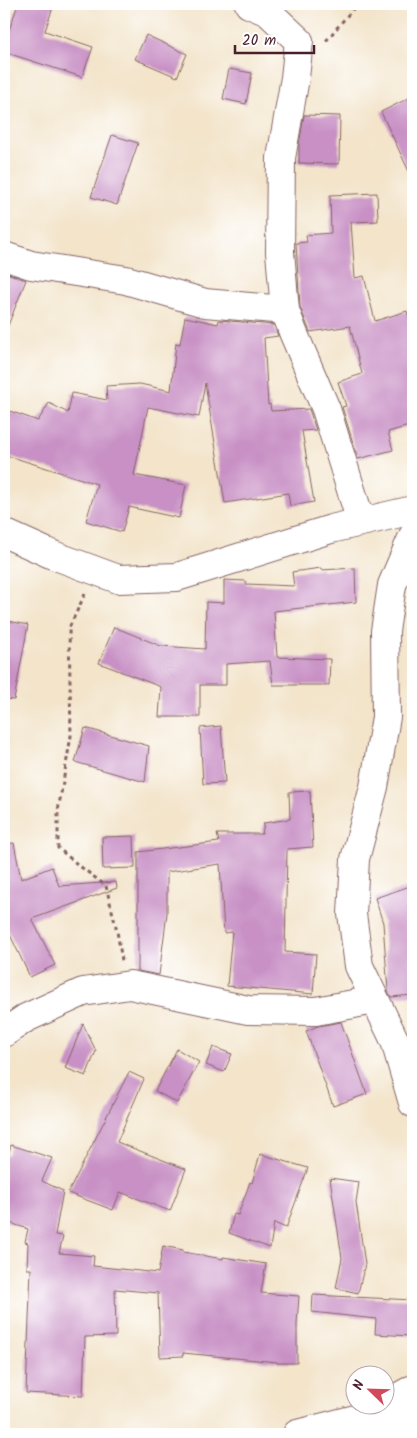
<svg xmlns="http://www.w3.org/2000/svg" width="417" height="1438" font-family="Kalam,sans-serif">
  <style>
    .building { fill: #c890c5 }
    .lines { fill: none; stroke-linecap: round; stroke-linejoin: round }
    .street-casing { stroke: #856463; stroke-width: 30 }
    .path { stroke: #856463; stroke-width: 3; stroke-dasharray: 4 4; stroke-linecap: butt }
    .street { stroke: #fff; stroke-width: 28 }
  </style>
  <rect width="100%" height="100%" fill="#fff"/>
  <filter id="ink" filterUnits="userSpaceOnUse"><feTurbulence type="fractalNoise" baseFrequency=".02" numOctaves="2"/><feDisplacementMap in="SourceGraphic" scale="10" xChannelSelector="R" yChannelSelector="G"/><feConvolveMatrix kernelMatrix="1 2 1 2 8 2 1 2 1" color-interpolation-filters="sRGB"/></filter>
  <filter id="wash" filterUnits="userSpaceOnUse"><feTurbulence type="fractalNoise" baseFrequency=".0096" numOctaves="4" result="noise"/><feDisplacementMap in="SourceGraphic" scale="20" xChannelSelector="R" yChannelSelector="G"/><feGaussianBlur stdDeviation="1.12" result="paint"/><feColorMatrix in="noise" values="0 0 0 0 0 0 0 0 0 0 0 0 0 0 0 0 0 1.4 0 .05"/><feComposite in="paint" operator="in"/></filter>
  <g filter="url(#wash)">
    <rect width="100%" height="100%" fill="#f3e4ca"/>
    <g id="blocks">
      <path class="building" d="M18,4H54L45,31L93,47L82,77L4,52V45Z
        M146,35L187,54L177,77L135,59Z
        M229,69L252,73L246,104L223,99Z
        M413,96V180L381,112Z
        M304,115L340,116L339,164L299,163V145Z
        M112,135L138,143L117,205L91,197Z
        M377,193L378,221L351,222L355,278L364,276L375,321L407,311L413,331V419L407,420L409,426L388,432L393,450L358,459L342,407L346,406L338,382L362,374L350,326L310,332L300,307L296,243L307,242L306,235L331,233L330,195Z
        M4,272L26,280L5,333H4Z
        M185,317L218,324L219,320L274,325L278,336L264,338L268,405L270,404L271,411L309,409L316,430L302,431L314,502L290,506L288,493L225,503L205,383L199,417L148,407L134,475L186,485L179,518L129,507L122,532L86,521L97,484L12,457H4V409L38,421L49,403L68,413L72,393L107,400L106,386L140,384L171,391L176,343L180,344Z
        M321,568V570L355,568L356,602L274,611L277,657L330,659L329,685H273L270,661L226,664V685H200V717H159L161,687L99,663L114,627L161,646L205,649L206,602L224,603V580L246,581V584L294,586L292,572Z
        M4,620L28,625L14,700L4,699Z
        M221,726L225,783L203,784L200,728Z
        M85,728L149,746L145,782L75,762Z
        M310,791L313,847L287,849L285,952L316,954L313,994L227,986L232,932L224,933L220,864L167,872V913L159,975L138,971V852L219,842L217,834H262L264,823L290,819L289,792Z
        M134,836L135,868L103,869L102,837Z
        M14,843L21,879L52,867L59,886L116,882L117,888L32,919L55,965L30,977L4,922V844Z
        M413,885V995L391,997L388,991L383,923L375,898Z
        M341,1022L367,1094L333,1106L306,1031L318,1026Z
        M83,1024L96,1051L86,1076L65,1068Z
        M213,1047L232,1054L224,1072L206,1065Z
        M177,1049L199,1062L177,1103L155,1091Z
        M129,1072L144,1079L117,1142L186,1169L170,1211L120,1192L113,1210L68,1193Z
        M11,1145L52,1158L42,1181L63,1191L55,1235L63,1236L59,1253L94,1256L93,1266L158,1273L163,1246L183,1250V1252L223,1259V1257L266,1264L261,1293L299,1296L297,1323V1363H277V1362L183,1353V1356L160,1357L158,1293L115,1289L116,1336L85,1337L83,1396L26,1393L31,1269H27L28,1243L25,1242L28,1229L4,1221V1154L8,1155Z
        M260,1154L308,1168L286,1228L274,1223L270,1248L229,1233L234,1214L238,1215L250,1182L252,1183Z
        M330,1178L359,1182L356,1202L365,1264L358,1293L336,1288L342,1258Z
        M313,1295L413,1300L410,1336L375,1334L376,1319L312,1312Z"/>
    </g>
  </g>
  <g filter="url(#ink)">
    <use href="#blocks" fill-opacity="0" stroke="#856463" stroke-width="1"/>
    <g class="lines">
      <g class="street-casing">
        <path id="street" d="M249,4L268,12L299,41L295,78L281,158L280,252L285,310L293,332L326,409L361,522
          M4,256L31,265L126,280L205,303L285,310
          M4,533L53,555L118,579L177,577L331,529L413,510
          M413,536L392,585L385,631L386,717L374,787L355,859L352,914L359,966L395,1041L413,1103
          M4,1033L26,1018L83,992L130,985L248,1010L316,1011L375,1000
          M384,1405L413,1389
          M366,1415L413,1422
          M297,1434L359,1418L383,1406"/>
      </g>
      <path class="path" d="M326,41L357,4
        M85,594L69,628L71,736L58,811V848L77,864L106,886L117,931L122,961"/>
      <use href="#street" class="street"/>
    </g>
  </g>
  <rect width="417" height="1438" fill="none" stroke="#fff" stroke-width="20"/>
  <g transform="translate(370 1390) rotate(293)"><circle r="24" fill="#ffffff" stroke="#b7a5aa"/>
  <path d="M0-4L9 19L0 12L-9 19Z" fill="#d1495b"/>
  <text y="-8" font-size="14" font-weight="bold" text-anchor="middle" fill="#4a1f2b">N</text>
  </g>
  <path d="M235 45v8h79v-8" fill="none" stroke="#4a1f2b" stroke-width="2.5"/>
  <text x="242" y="45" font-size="15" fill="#4a1f2b" stroke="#ffffff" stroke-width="4" paint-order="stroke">20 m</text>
</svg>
